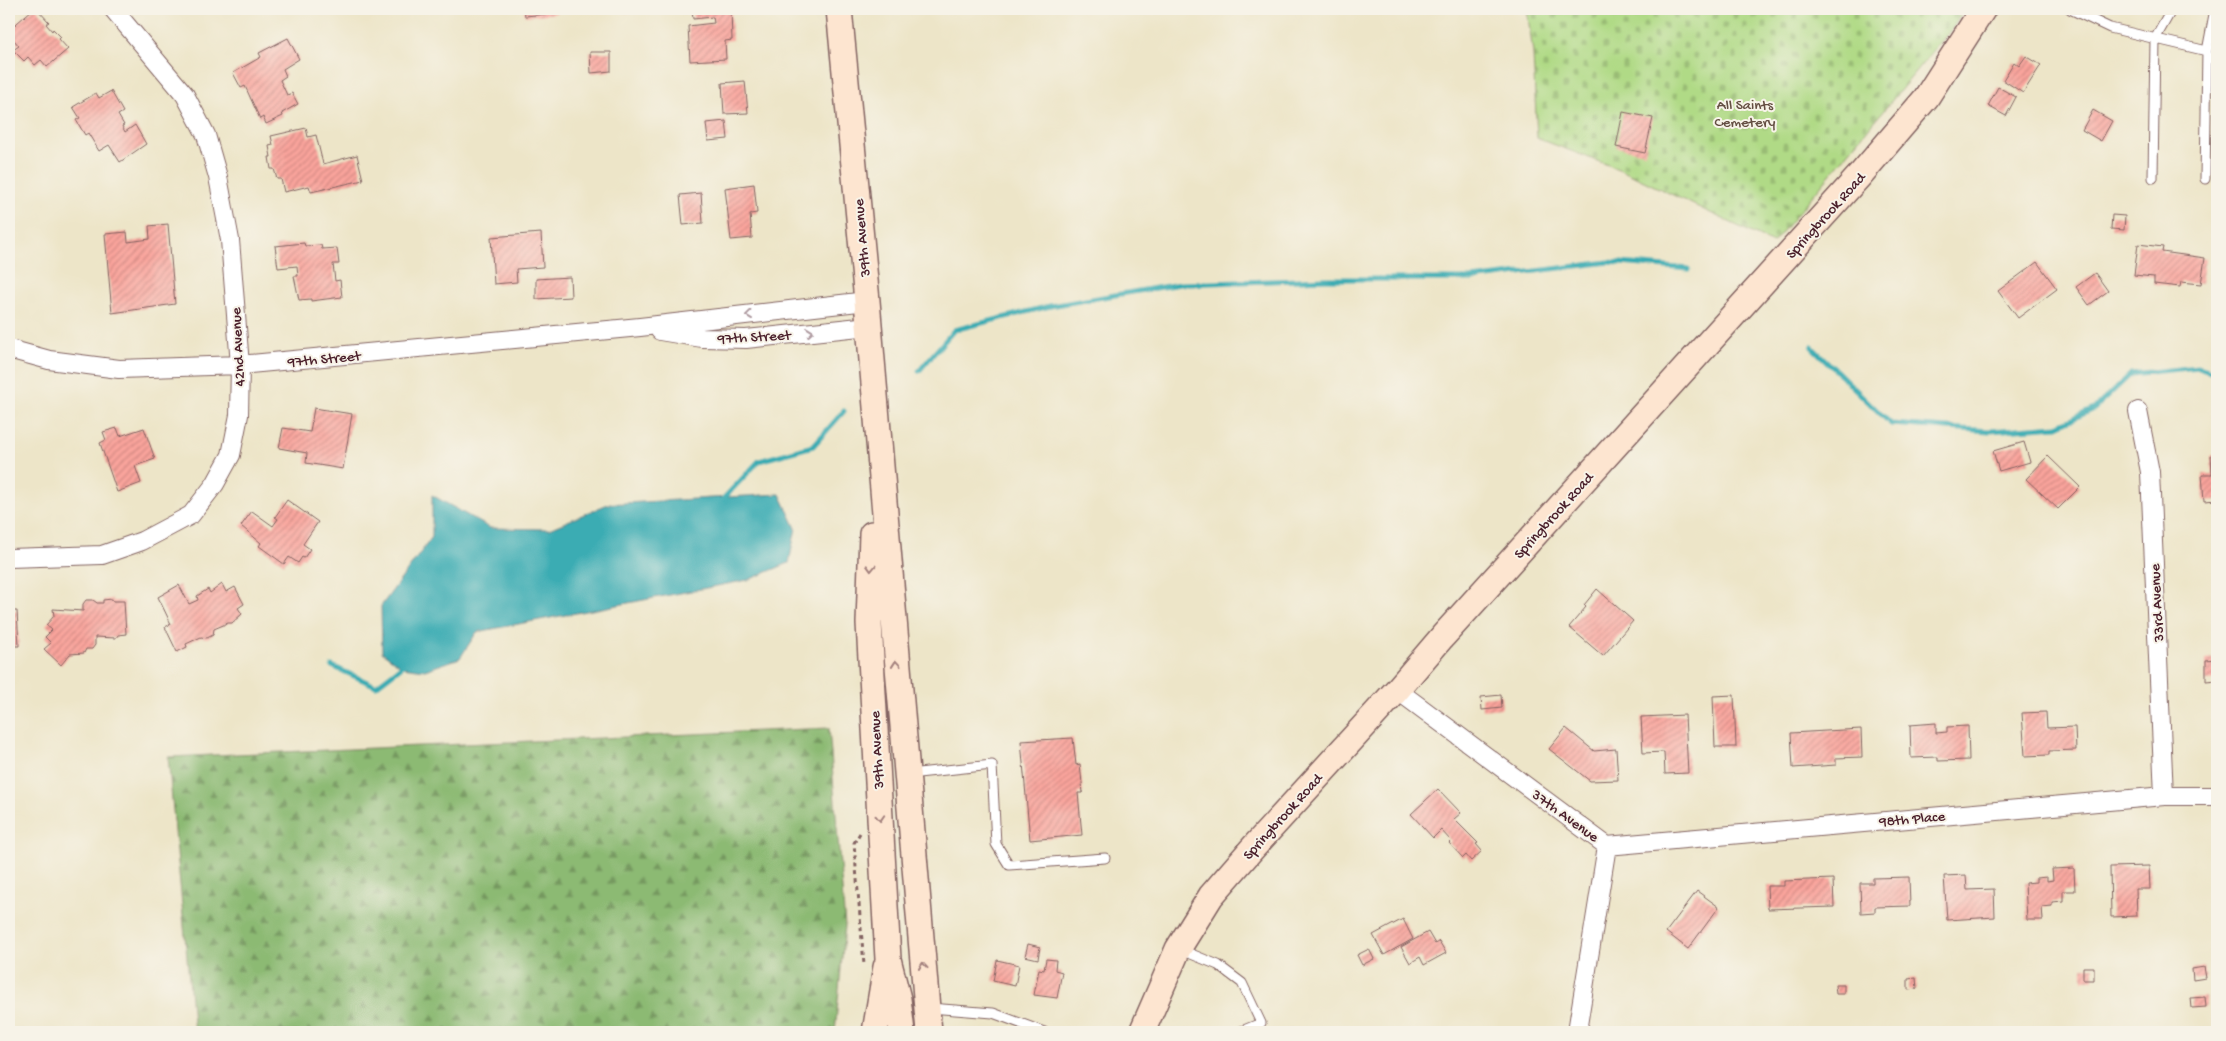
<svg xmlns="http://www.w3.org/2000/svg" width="2226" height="1041" font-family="'Gochi Hand',sans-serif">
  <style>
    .forest { fill: url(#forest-firs); stroke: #6b6c4f }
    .cemetery { fill: url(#cemetery-stones); stroke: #7d7c58 }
    .water { fill: #3aacb3; stroke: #42666f }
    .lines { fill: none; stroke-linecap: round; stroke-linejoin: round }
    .stream { stroke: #3aacb3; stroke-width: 5 }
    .building { fill: url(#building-hatch) }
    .lane-casing { stroke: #836462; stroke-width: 11 }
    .street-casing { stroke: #836462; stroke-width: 20 }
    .secondary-casing { stroke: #836462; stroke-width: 28 }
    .path { stroke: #836462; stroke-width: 3; stroke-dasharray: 4 4; stroke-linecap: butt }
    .lane { stroke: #fff; stroke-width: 9 }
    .street { stroke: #fff; stroke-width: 18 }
    .secondary { stroke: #fde5d0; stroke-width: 25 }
    .oneway { stroke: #ae9aa0 }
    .oneway2 { stroke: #a4827e }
    .labels { text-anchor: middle; stroke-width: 4; stroke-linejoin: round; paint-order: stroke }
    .park-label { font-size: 15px; fill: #644e42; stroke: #f7f3e8 }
    .street-label { font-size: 15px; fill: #4a1f2b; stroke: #f7f3e8 }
  </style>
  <defs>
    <pattern id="forest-firs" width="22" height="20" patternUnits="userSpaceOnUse" patternTransform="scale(1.25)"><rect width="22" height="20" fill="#8cba73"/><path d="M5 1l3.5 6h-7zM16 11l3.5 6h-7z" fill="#74975f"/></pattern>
    <pattern id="cemetery-stones" width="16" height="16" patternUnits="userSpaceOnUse" patternTransform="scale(1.25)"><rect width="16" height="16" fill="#b0da86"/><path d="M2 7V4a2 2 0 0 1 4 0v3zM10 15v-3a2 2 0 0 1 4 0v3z" fill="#99bb74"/></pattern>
    <pattern id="building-hatch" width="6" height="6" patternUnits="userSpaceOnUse" patternTransform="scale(1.25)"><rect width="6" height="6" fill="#faa49c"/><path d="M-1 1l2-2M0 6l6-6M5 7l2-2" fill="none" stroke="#cc857f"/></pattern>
  </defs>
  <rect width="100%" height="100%" fill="#f7f3e8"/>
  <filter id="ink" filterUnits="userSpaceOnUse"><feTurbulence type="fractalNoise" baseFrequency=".02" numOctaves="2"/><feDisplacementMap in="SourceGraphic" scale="10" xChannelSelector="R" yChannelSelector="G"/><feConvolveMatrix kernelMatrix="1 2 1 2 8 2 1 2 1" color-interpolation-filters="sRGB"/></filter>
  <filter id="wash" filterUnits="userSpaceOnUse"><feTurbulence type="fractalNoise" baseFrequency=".0096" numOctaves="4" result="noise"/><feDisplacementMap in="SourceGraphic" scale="20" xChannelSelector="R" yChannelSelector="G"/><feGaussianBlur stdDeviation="1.12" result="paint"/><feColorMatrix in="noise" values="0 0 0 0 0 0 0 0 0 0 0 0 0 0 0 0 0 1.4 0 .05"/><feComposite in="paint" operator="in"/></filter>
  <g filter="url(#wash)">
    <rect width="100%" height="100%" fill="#ede5c8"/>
    <path class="forest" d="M829,728L845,926L835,1032H194L168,757Z"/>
    <path class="cemetery" d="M1527,9H1964L1954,26L1773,243L1621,170L1537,138L1533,53Z"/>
    <path class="water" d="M780,494L796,528L789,563L748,580L477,632L460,658L425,670L402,667L382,652L381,606L432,537V495L490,528L549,529L608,504Z"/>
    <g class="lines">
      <path class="stream" d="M1812,347L1891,424L1990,431L2057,426L2094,409L2131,374L2198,367L2217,373
        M919,371L954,330L1050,306L1180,284L1327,279H1472L1609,262L1689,269
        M721,501L759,461L813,446L844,411
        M332,666L376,686L406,663"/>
    </g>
    <g id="blocks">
      <path class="building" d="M33,9H37L49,22L46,24L52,31L53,29L61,37L59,39L68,49L47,67L41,60L35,65L28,57L24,61L13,50L19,46L9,34V30Z
        M524,9H557V13L525,16Z
        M623,9H634L632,12L625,13Z
        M692,9H731L732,40L725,41L726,59L690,61L688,26L714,23L713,17L693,19Z
        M288,38L299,59L283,69L286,76L280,80L287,95L292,93L298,104L282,113L283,116L266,124L263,117L260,119L245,86L241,88L233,73L261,57L259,53Z
        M590,52H611V71L591,73Z
        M2026,56L2041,65L2023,93L2003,80L2014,62L2019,66Z
        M745,81L748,113L724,114L722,83Z
        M1998,87L2016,97L2006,116L1988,106Z
        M111,91L123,112L118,115L124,125L122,126L125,132L135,125L146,144L120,162L109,145L99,151L88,133L85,135L76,120L80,118L73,107L96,93L99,98Z
        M2093,110L2112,121L2101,141L2082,130Z
        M1623,112L1653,118L1645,153L1616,147Z
        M726,121L728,139L708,141L706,123Z
        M306,128L308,137L316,135L323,164L357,155L363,180L311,192L309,186L284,192L281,179H277L274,169H271L269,157H271L269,146L273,145L271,136Z
        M754,184L757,213L750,214L752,238L731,240L725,188Z
        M701,193L703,223L683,225L680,195Z
        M2112,215L2125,216L2124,230L2111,229Z
        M168,224L175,304L112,313L105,234L127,232L128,242L150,239L149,226Z
        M541,233L543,267L516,269L517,282L494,284L491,237Z
        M304,243L305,246L321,245L322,249L337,248L339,264H333L335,281L340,280L342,297L311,301V299L299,300L294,276H298L297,266L278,268L275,246Z
        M2138,244L2163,247L2162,252L2205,258L2201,284L2181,282L2180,287L2154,284V277L2134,275Z
        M2037,262L2057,289L2018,318L1998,291Z
        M2095,273L2108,291L2089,305L2076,287Z
        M570,277L571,297L536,299V279Z
        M314,408L352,414L343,469L306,463L307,453L279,448L283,428L310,432Z
        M117,428L120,436L144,428L155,459L135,466L141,483L117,492L100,443L106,440L103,432Z
        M2024,442L2030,462L1999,471L1993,451Z
        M2211,455H2217V500L2204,501L2202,474H2212Z
        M2048,456L2080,487L2058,509L2026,479Z
        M287,500L318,522L303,544L310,549L304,558L302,557L298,563L289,557L284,564L259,546L261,543L241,526L252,511L273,526L278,519L275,517Z
        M222,584L226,592L235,587L244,604L238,608L242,614L232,623H228L214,629L213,635L207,638L201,637L186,644L187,647L177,652L165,627L171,624L158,597L179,585L189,604L198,600L197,596L208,589L210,593Z
        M1597,589L1633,621L1603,656L1569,627L1586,607L1584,605Z
        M112,599L113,601H124L126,634L118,635L116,638L95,637V645L92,649H86L84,653L70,654L61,665L44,649L51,643L45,637L52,630L46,625L54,616L53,609L83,611V604L86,600H93L97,603H103V600Z
        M9,611H17L19,646H10L9,653Z
        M2217,659V680L2206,681V660Z
        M1501,695L1502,708L1482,710L1481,697Z
        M1734,695L1736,747H1715L1713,696Z
        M2214,709H2217V743H2216Z
        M2046,712L2047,728L2075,727L2076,750L2049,751V755L2025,756L2022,713Z
        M1685,715L1688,773L1665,774L1664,752L1643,753L1641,717Z
        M1936,723V733L1947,732V727L1968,726L1969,760L1938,761V757L1911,758L1910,725Z
        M1566,728L1594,751L1616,749L1618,780L1590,781L1549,749Z
        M1861,729L1862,757L1836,758V765L1793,768L1791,733Z
        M1073,738L1076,765L1080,764L1083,793H1078L1082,835L1030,840L1021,741Z
        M1438,789L1461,813L1454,819L1478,843L1476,844L1482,851L1471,861L1466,855L1463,858L1449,843L1451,841L1441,830L1433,838L1411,814Z
        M2149,866L2150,889H2136L2137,916L2111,917L2110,867Z
        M2216,866H2217V888L2213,887Z
        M2074,868L2075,891H2063V901L2052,902V906L2042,907L2043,920H2027L2025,883L2036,882V878L2047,877V881L2053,880L2052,869Z
        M1966,875L1967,890L1994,889L1995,917L1947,920L1944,876Z
        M1909,877L1910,906L1875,907V912L1861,913L1860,883H1873V878Z
        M1833,879L1834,907L1768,909L1767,886H1784V881Z
        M1697,891L1719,907L1688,949L1666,932Z
        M1403,919L1413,939L1384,955L1373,935Z
        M1428,932L1435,944L1439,941L1446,953L1424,965L1420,957L1410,963L1401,947Z
        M1028,944L1040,947L1038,959L1025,956Z
        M1369,949L1374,959L1362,965L1357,955Z
        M1046,959L1056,960L1055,970L1062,972L1057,998L1034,995L1039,969L1044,970Z
        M997,960L1019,965L1015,986L993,981Z
        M2083,967H2094V980H2083Z
        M2204,967L2206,978L2193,980L2192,969Z
        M1916,978L1917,989L1908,990V979Z
        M1835,985H1844V994H1836Z
        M2205,997L2206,1007L2192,1008L2191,998Z"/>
    </g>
  </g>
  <g filter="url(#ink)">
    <use href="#blocks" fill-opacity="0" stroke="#836462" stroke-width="1"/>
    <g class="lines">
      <g class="lane-casing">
        <path id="lane" d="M2070,9L2110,28L2207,51
          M2153,178L2155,39L2172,9
          M2205,179L2207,51L2215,9
          M909,774L992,765L996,844L1009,865L1105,858
          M1179,949L1218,965L1242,983L1261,1023L1239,1032
          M930,1008L993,1013L1044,1032"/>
      </g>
      <g class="street-casing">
        <path id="street" d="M660,331L702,338L746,339L869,326
          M9,349L49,360L119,369L240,365L640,327L867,301
          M2138,411L2150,472L2164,796
          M9,558L102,555L142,541L191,515L215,484L231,455L239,415L240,365L230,240L218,177L206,135L185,95L113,9
          M1397,690L1607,846L1578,1025L1581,1032
          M1607,846L2164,796H2217"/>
      </g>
      <g class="secondary-casing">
        <path id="secondary" d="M839,9L867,301L929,1032
          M872,534L869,623L888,959L898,999L902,1032
          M875,1032L886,967
          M1142,1032L1178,949L1211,896L1251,850L1397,690L1443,636L1861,174L1926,98L1983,9"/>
      </g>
      <path class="path" d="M860,833L854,843L864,965"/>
      <use href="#lane" class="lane"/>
      <use href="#street" class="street"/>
      <use href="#secondary" class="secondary"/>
    </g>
    <defs><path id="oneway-chevron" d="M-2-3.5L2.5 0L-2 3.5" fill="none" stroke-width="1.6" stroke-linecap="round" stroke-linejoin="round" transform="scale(1.25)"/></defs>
    <g class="oneway">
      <use href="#oneway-chevron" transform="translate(749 315) rotate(173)"/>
      <use href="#oneway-chevron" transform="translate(810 332) rotate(-6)"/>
    </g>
    <g class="oneway2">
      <use href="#oneway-chevron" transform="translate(871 568) rotate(92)"/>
      <use href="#oneway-chevron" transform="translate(896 664) rotate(-95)"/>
      <use href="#oneway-chevron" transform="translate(880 818) rotate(87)"/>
      <use href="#oneway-chevron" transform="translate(923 966) rotate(-95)"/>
    </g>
  </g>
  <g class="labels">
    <g class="park-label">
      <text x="1745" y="109">All Saints<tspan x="1745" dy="17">Cemetery</tspan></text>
    </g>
    <g class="street-label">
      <text transform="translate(1825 215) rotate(-48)" y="5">Springbrook Road</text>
      <text transform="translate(861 238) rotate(-95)" y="5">39th Avenue</text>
      <text transform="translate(754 336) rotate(-3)" y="5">97th Street</text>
      <text transform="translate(237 347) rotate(-93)" y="5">42nd Avenue</text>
      <text transform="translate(324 358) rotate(-5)" y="5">97th Street</text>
      <text transform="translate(1553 515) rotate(-48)" y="5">Springbrook Road</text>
      <text transform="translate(2156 603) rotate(-93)" y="5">33rd Avenue</text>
      <text transform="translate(876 750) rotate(-93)" y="5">39th Avenue</text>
      <text transform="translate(1566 815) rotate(36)" y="5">37th Avenue</text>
      <text transform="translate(1282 816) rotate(-48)" y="5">Springbrook Road</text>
      <text transform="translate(1912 818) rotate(-5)" y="5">98th Place</text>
    </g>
  </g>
  <rect width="2226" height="1041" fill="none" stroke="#f7f3e8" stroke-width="30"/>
</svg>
